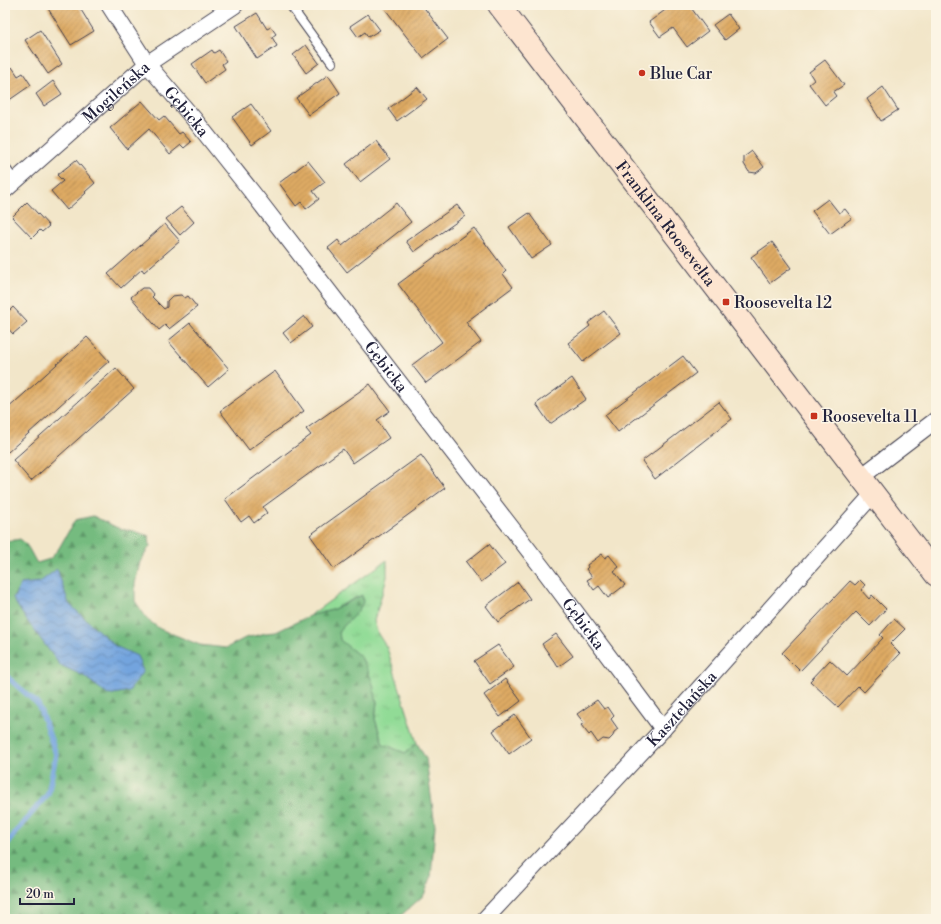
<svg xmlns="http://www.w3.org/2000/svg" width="941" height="924" font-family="'Libre Bodoni',serif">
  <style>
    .grass { fill: url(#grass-tufts); stroke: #5a7e68 }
    .forest { fill: url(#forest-firs); stroke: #4b6e5d }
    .water { fill: url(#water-waves); stroke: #4a638c }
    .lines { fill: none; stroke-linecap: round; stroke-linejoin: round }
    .stream { stroke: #73a4de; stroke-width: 5.5 }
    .building { fill: url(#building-hatch) }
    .lane-casing { stroke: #413f50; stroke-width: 10 }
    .street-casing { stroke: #413f50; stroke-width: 18 }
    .secondary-casing { stroke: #413f50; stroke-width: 24 }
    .lane { stroke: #fff; stroke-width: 8 }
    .street { stroke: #fff; stroke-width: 16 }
    .secondary { stroke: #fde5d0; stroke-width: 22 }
    .poi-dot { fill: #c8321e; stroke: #fcf5e5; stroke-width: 1.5 }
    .labels { text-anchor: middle; stroke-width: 3; stroke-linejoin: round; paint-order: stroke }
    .poi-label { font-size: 16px; fill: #22223b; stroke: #fcf5e5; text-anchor: start }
    .street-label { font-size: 16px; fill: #22223b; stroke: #fcf5e5 }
  </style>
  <defs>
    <pattern id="grass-tufts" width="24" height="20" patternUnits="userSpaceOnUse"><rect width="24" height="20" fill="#91db96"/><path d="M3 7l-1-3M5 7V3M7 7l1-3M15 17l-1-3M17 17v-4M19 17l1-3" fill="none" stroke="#7dbc82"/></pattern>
    <pattern id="forest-firs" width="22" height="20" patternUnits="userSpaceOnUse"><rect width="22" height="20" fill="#74bb7f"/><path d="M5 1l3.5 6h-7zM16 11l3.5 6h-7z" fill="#5f9869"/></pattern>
    <pattern id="water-waves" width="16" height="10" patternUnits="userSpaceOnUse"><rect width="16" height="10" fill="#73a4de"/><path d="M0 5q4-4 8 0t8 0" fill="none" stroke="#5e85b5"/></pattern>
    <pattern id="building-hatch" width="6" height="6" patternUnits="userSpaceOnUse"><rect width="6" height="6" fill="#deaa63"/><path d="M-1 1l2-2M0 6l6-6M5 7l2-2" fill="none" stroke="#b48a53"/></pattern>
  </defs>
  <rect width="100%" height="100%" fill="#fcf5e5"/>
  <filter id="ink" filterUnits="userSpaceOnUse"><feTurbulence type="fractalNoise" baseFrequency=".025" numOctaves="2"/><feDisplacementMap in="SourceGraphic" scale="8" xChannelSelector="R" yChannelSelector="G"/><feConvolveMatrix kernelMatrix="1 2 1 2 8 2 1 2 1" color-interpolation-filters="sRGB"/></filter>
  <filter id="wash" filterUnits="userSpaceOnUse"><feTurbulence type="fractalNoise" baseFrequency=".012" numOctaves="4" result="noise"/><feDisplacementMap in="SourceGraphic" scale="16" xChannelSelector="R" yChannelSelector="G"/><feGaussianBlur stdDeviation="0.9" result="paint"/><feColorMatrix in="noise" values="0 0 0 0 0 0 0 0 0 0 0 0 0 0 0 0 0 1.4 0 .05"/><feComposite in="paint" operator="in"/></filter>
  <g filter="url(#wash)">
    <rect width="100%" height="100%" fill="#f2e6c9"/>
    <path class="grass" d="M387,560V577L374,621L378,634L387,648L417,743L405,753L383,744L375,719L377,702L361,657L340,641L339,631L347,622L359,596L332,610L309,616Z"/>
    <path class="forest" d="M93,516L120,529L134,531L149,536L150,546L140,562L135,584V601L148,620L160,629L200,645L226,648L245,638L266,633L276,632L309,616L332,610L362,595L363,602L359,610L339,631L340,640L361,657L368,671L373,684L377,702L375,719L383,744L405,753L417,743L426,759L435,825L431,878L424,895L397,919H5V542L20,539C29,545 31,554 37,563L50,559L59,548L75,520Z"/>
    <path class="water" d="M57,569L69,604L115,646L137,656L143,671L129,691L108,695L84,676L60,665L26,619L13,599L21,584L40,582Z"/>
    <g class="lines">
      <path class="stream" d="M5,675L38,704L56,754L48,794L18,829L5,847"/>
    </g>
    <g id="blocks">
      <path class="building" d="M51,5H78L94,31L71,45L47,7Z
        M382,5H422L448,39L423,58Z
        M672,5H689L708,31L687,47L673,28L660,37L649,22Z
        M257,13L267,29L271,27L276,34L272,37L277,46L257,59L236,26Z
        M368,14L380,30L368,37L365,32L358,37L350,26Z
        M728,14L739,29L725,40L713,25Z
        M40,30L62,64L48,74L25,40Z
        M306,45L319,63L306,73L293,55Z
        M212,50L214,53L219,50L226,61L222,64L225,69L205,83L192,64Z
        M825,60L844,85L833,92L836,96L825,105L809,84L814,80L809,72Z
        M12,67L18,76L23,73L31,85L5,103V72Z
        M328,75L340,93L309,115L296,98Z
        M53,81L62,94L44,106L36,94Z
        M417,87L427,99L397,121L388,109Z
        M883,87L898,110L881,121L867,99Z
        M142,101L159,120L164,116L179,134L182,132L191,142L184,148L181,145L170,154L149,129L127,149L110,128Z
        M251,104L271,131L252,145L232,117Z
        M376,141L390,159L360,182L346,164Z
        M752,151L764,167L756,173L749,172L744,164V157Z
        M76,160L95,183L85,192L86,193L67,210L51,191L63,181L57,175Z
        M308,161L325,182L313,191L319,199L306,209L301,202L296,206L279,183Z
        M828,199L839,213L845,209L852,218L830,234L812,211Z
        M27,202L49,226L42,232L40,230L32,238L12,217Z
        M396,203L411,222L347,272L328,248L338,240L342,246Z
        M457,205L465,216L414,252L406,241Z
        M181,207L194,222L180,235L166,219Z
        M529,213L552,245L531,259L509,227Z
        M165,224L180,241L144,272L142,269L121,288L108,274Z
        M474,228L506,271L503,274L513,287L466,322L481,342L426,383L412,365L442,342L398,284Z
        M772,242L791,268L770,283L751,257Z
        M142,288H148L154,295L152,297L164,309L167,307V301L172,296L181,295L185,298L188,296L197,307L169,329L165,325L159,330L131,297Z
        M13,307L27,322L13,334L5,325V315Z
        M604,311L621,333L583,362L568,343L590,326L588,323Z
        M304,316L312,327L291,343L283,333Z
        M190,323L229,369L208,387L168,341Z
        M87,337L109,361L8,452L5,449V411Z
        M683,356L696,373L618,432L605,415Z
        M116,368L134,389L31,481L13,460Z
        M275,371L304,411L249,450L220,411Z
        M572,378L586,399L550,424L536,404Z
        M370,384L390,411L377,420L389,438L353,463L343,449L263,507L267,513L254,523L249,516L241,522L225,499L311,435L306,429Z
        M719,402L732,419L655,479L642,461Z
        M421,455L445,488L334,569L310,535Z
        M489,544L505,564L481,582L466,562Z
        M602,554L605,558L609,555L619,567L614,571L625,585L608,598L599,586L594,590L587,580L592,577L586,569L588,567L587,565Z
        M860,580L865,585L861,590L869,599L872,595L886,609L870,626L856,612L800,671L782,653L850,581L855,585Z
        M518,582L530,599L498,622L486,606Z
        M894,619L905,629L890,644L900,654L864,692L858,686L838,707L810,681L830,660L847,676L883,638L880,635Z
        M556,634L573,656L558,667L542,644Z
        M498,645L514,667L490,684L474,661Z
        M505,679L521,701L500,717L484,695Z
        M597,700L604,709L608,707L614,716L611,719L618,729L614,732L613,736L609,740L603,739L598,743L591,733L589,735L581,725L584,723L577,714Z
        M515,715L531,738L509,754L493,731Z"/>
    </g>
  </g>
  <g filter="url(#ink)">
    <use href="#blocks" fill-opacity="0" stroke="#413f50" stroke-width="1"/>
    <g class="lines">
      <g class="lane-casing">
        <path id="lane" d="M290,5L332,63
          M5,167L15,181"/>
      </g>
      <g class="street-casing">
        <g id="street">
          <path id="s1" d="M109,5L147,64L194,119L255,196L544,570L663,729"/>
          <path id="s2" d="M5,190L147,64L235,5"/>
          <path d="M861,477L936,420"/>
          <path id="s3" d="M485,919L663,729L874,493"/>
        </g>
      </g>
      <g class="secondary-casing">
        <g id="secondary">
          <path id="s4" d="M499,5L936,575"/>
        </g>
      </g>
      <use href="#lane" class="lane"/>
      <use href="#street" class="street"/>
      <use href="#secondary" class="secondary"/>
    </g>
  </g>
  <g class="poi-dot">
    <circle cx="642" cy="73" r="4"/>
    <rect x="722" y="298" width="8" height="8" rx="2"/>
    <rect x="810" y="412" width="8" height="8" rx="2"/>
  </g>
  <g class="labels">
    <g class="poi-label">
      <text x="650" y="79">Blue Car</text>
      <text x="734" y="308">Roosevelta 12</text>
      <text x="822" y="422">Roosevelta 11</text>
    </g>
    <g class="street-label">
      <text dy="6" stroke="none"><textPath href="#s2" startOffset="148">Mogileńska</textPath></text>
      <text dy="6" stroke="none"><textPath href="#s1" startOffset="132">Gębicka</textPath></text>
      <text dy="6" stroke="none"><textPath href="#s4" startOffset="275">Franklina Roosevelta</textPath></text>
      <text dy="6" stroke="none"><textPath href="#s1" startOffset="456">Gębicka</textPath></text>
      <text dy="6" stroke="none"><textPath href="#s1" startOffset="780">Gębicka</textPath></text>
      <text dy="6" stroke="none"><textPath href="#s3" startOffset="288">Kasztelańska</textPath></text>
    </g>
  </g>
  <rect width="941" height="924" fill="none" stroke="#fcf5e5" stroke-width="20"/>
  <path d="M20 898v6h54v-6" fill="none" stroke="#22223b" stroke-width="2"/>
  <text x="26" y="898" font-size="12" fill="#22223b" stroke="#fcf5e5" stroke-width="3" paint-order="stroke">20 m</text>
</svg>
